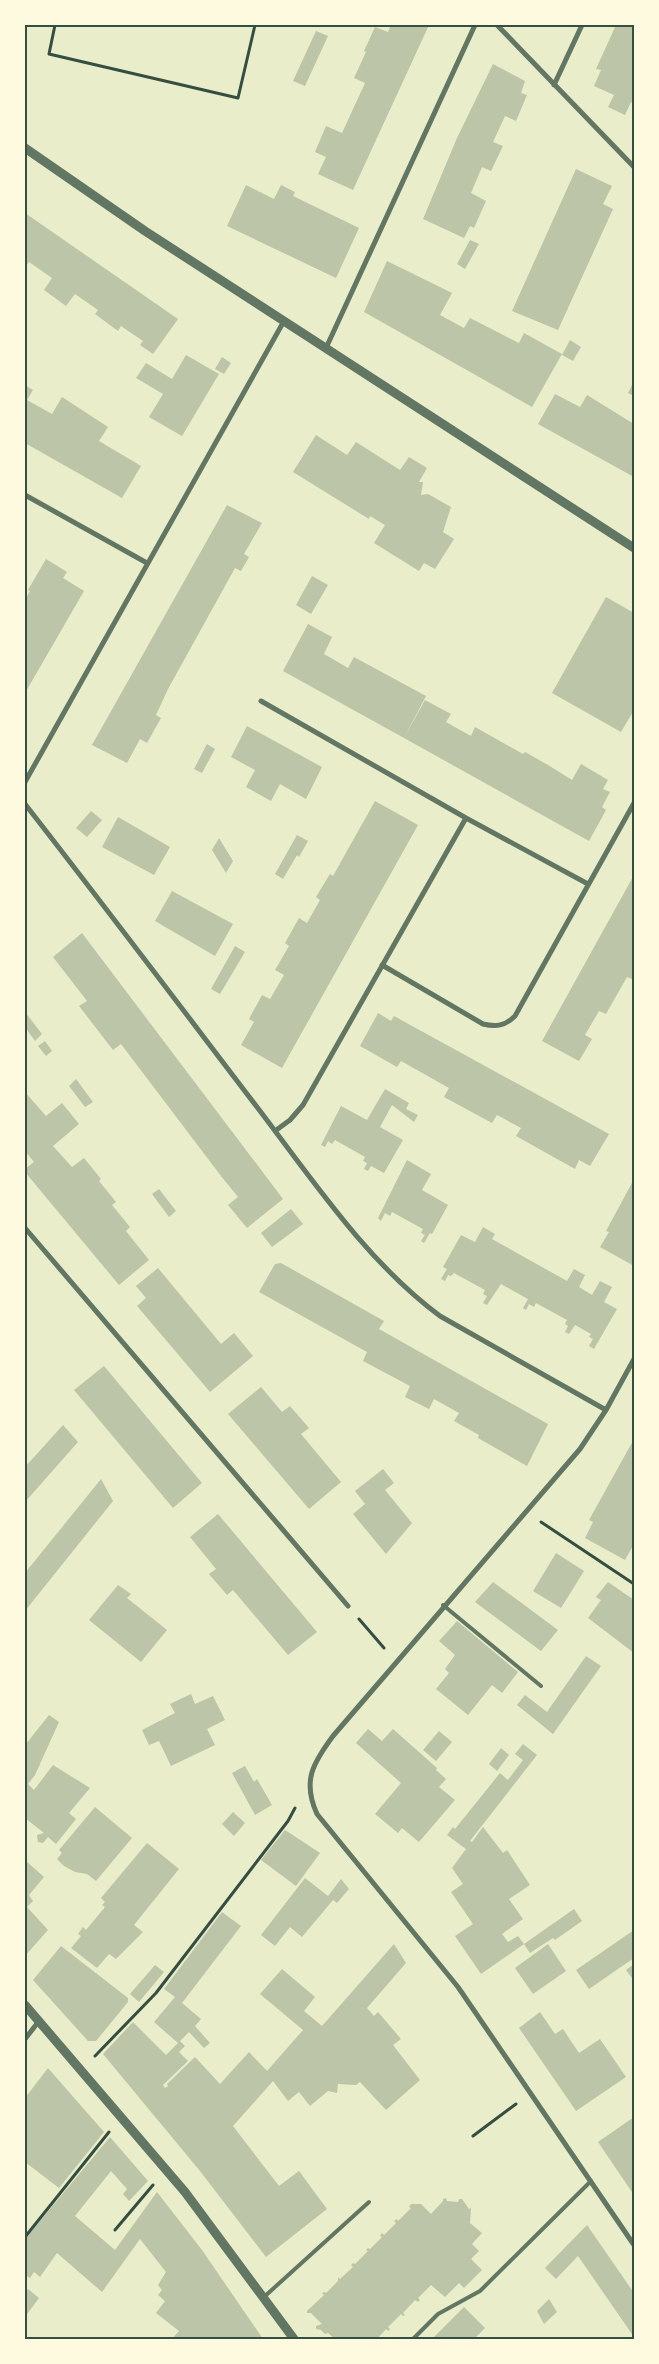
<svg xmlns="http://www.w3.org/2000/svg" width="659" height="2364" font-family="Roboto,sans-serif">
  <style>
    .building { fill: #bcc5a7 }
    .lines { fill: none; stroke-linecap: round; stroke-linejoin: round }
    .path { stroke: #344e41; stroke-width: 3 }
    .service { stroke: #617663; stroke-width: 4 }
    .minor { stroke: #617663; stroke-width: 5 }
    .tertiary { stroke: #617663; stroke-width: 9 }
    .neatline { fill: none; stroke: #344e41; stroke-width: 2 }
  </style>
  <rect width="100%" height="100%" fill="#e9edc9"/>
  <path class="building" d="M391,25H429L353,190L318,174L326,157L315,152L326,126L342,133L365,83L354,78L366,52L364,51L375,27L388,32Z
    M616,25H634V104L631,102L625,115L608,107L614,95L594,86L601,70L596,69Z
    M316,31L328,36L305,86L293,81Z
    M493,64L525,81L521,93L527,95L516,121L505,116L493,142L503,146L491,171L482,167L471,193L486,201L474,228L470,226L464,238L423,219L457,138Z
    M576,169L612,186L603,204L613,209L558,330L512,311Z
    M246,185L274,199L281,185L295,192L293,196L359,228L336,278L227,226Z
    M25,213L178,319L153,354L140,345L143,341L121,326L118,331L95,314L98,310L75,294L66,306L44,290L52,278L29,262L25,267Z
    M470,240L479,244L465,269L457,264Z
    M387,261L452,293L440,315L464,328L470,318L519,343L524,333L562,354L532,407L364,312Z
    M570,340L581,347L573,361L562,355Z
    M186,355L219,374L182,436L149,417L163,394L136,378L146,363L172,379Z
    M222,357L231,363L224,374L215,369Z
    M634,381V396L628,393Z
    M25,385L33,390L27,400L52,414L62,397L108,427L99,441L141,466L122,498L25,443Z
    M555,394L580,407L587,395L634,424V477L538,424Z
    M316,435L347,455L356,442L400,470L409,457L427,468L419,482H423L421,495L428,494L451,507L443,532L454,539L435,569L424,563L419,571L374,543L385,525L370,516L369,519L293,472Z
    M227,505L262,523L244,554L249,557L241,571L235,568L168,689L156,715L161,718L147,743L140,739L127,763L92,745Z
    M46,559L67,572L63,578L84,591L25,693V600L30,591L28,590Z
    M312,576L328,585L311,614L296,605Z
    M606,597L634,613V710L621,732L552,693Z
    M308,624L332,637L324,654L348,668L354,657L426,696L404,738L283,671Z
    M425,700L451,714L446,722L471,736L475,727L523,754L525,752L548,765L572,780L581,764L608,780L603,789L610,792L602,807L606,810L589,841L404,738Z
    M247,726L322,767L306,799L280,784L271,801L246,787L255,770L231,757Z
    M207,744L215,749L202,773L194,769Z
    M375,801L418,825L282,1068L241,1045L254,1022L249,1019L262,995L270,999L284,975L275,970L289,946L285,943L299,918L307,923L320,900L316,897L330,874L333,876Z
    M91,811L102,820L87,837L76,828Z
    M118,817L170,847L154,875L102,847Z
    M297,835L308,841L299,857L297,855L283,879L275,874Z
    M219,838L233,861L226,873L212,850Z
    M634,875V980L627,977L606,1014L599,1011L585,1035L592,1039L579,1061L542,1041Z
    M172,891L233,924L215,956L155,921Z
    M82,933L283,1199L247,1228L228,1205L238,1197L221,1176L121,1044L113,1050L79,1006L87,1001L53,957Z
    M235,946L245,952L220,994L211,989Z
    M25,1012L42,1034L35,1041L25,1027Z
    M378,1013L391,1021L394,1016L609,1134L590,1166L579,1160L575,1169L516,1136L521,1128L497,1115L492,1123L444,1097L449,1088L401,1061L397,1067L360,1046Z
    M45,1041L52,1051L46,1056L38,1046Z
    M76,1079L93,1102L85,1107L69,1086Z
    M385,1089L409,1103L406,1109L418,1115L414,1122L392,1105L380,1127L403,1140L384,1173L371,1166L368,1171L364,1169L367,1163L363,1161L365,1157L335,1140L332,1144L328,1141L325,1147L321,1145L341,1106L367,1120Z
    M25,1092L46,1116L62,1103L79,1124L53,1146L72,1167L84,1158L101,1179L99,1181L116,1202L112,1205L130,1227L126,1231L149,1260L119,1285L25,1172V1169L34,1162L25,1151Z
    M407,1160L431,1174L422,1190L448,1205L432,1234L430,1233L424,1243L421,1241L425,1235L421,1233L423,1229L392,1212L390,1216L385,1213L381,1221L378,1218Z
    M633,1181L634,1182V1266L600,1247L609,1232L606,1231Z
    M159,1189L176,1211L169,1217L152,1194Z
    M291,1209L303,1224L272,1247L261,1233Z
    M483,1227L495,1234L492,1239L567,1281L574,1269L585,1275L579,1287L592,1295L600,1281L612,1287L604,1302L617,1309L594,1349L589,1346L593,1339L589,1337L591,1334L575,1325L569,1334L565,1332L568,1326L565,1324L567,1320L536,1303L534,1307L529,1304L526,1310L523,1308L528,1299L501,1284L487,1305L483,1303L487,1296L483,1294L485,1290L454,1273L451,1276L448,1275L445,1281L441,1279L447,1269L443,1267L461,1235L475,1242Z
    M281,1263L384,1321L379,1329L548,1424L527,1466L478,1438L479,1435L454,1421L459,1413L434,1399L429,1409L405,1397L410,1386L363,1361L367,1352L259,1292L275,1264Z
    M158,1268L221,1344L234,1333L253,1356L210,1392L137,1306L146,1298L136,1286Z
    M104,1366L202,1483L173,1508L74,1390Z
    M261,1387L282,1412L290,1406L309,1428L301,1434L341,1482L309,1509L228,1414Z
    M63,1425L78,1442L25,1502V1467Z
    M634,1439V1534L632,1539L634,1540V1544L625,1560L585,1538L593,1522L589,1520Z
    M383,1469L394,1483L385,1490L412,1523L386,1554L353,1514L365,1504L355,1491Z
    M101,1479L113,1501L25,1611V1573Z
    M218,1514L317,1632L288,1655L233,1590L227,1595L209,1574L216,1569L190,1537Z
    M556,1553L584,1571L561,1608L533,1591Z
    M493,1582L558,1630L541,1651L475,1602Z
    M608,1582L634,1600V1653L588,1618L601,1600L596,1597Z
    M118,1585L131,1594L127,1598L167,1630L141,1662L89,1620Z
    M457,1621L518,1672L502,1693L492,1685L468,1715L436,1689L449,1673L445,1669L455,1655L439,1641Z
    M586,1656L601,1666L553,1734L517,1705L525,1695L547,1712Z
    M191,1694L195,1704L213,1696L225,1720L207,1729L215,1745L171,1766L159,1741L149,1745L142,1730L175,1713L170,1704Z
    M49,1715L59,1722L35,1775L28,1784L34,1790L53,1765L90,1788L69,1813L76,1819L56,1844L48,1837L43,1843L38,1842L37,1835L44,1833L25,1818V1745Z
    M368,1729L382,1741L393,1729L437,1768L436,1770L446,1779L439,1787L455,1800L419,1842L402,1828L398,1833L375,1814L401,1783L356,1743Z
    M439,1731L452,1742L436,1761L423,1750Z
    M523,1744L537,1755L470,1841L472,1842L483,1827L503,1853L507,1850L530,1885L509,1899L523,1919L502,1934L508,1942L518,1936L524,1944L481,1974L455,1936L473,1924L451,1892L463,1884L452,1868L466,1849L447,1835L453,1827L455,1829L500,1773L508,1780L523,1760L515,1754Z
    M501,1748L509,1755L497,1771L489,1764Z
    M245,1766L254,1782L257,1779L272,1805L255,1815L232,1773Z
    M95,1807L132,1838L96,1881L87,1874L75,1872L64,1866L57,1859L62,1853L59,1850Z
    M233,1812L245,1823L234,1836L222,1824Z
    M285,1830L320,1853L296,1886L261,1860Z
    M147,1843L179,1869L134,1925L143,1932L116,1959L109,1954L97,1968L71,1948L81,1936L78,1934L83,1927L86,1930L105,1907L102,1905L105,1902L101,1898Z
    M26,1861L44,1877L29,1895L33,1901L27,1907L48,1930L25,1956Z
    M305,1878L328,1896L341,1879L349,1889L337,1903L333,1900L302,1937L290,1927L275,1946L261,1935Z
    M574,1909L582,1921L555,1940L553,1938L530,1953L524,1944Z
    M222,1912L241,1926L182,2003L201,2019L195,2026L210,2043L204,2048L189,2032L180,2041L185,2046L179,2052L188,2061L163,2085L165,2088L168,2086L167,2084L195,2057L220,2084L249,2052L267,2071L303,2030L260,1994L282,1969L315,1997L304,2011L322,2026L394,1944L406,1963L367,2008L374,2016L378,2012L401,2039L393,2045L420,2080L386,2110L360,2082L356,2085L338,2084L337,2093L328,2091L310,2106L299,2092L288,2101L273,2081L233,2126L279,2186L299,2171L327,2209L266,2257L200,2171L103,2054L133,2022L166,2055L178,2043L154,2022L175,1997L164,1989Z
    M634,1930V1958L589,1989L576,1970Z
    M548,1944L566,1971L533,1994L515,1968Z
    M61,1946L128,1998V2002L96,2041H88L33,1980Z
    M634,1964V1976L632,1978L626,1970Z
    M155,1965L164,1972L139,2002L130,1994Z
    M540,2012L555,2034L563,2029L579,2053L600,2039L626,2077L576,2111L519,2028Z
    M48,2068L104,2132L59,2188L25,2162V2098Z
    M634,2117V2195L598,2142Z
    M110,2137L148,2181L129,2201L123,2194L127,2189L111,2171L75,2216L115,2250L157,2192L202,2250L263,2339H172L179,2331L156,2313L165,2301L158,2295L162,2290L158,2285L166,2272L140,2239L102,2292L57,2253L40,2277L34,2272L30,2278L25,2275V2239Z
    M446,2198L447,2201L458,2202L459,2199H462L469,2209L471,2208L470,2223L482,2233L472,2244L479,2251L471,2259L482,2270L464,2288L459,2283L445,2297L431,2285L418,2298L420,2300L418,2302L415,2300L403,2313L405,2315L403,2316L401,2314L388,2327L390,2329L388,2331L386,2329L377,2339H335L328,2333L325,2334L321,2330L316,2329V2326L322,2324L311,2313H307V2311L324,2295L322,2293L324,2292L326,2293L338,2281V2277L340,2279L353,2267L351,2265L353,2263L355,2264L368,2251L366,2250L368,2248L370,2249L382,2237L380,2236L382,2233L384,2235L396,2223L394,2221L397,2219L398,2221L411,2208L409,2207L411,2204H421L431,2214L443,2201V2199Z
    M587,2225L634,2293V2337L578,2256L556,2279L545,2268Z
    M28,2289L39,2298L25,2317V2292Z
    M549,2299L557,2312L544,2324L537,2311Z
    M464,2307L485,2328L474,2339H432Z"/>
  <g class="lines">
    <path class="path" d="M55,25L49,54L238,98L255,25
      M541,1522L634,1584
      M359,1619L384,1648
      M95,2056L156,1993L288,1821L295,1808
      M473,2136L516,2104
      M115,2230L153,2185
      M25,2237L109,2132"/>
    <path class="service" d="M443,1605L541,1686
      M264,2297L369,2202
      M413,2339L438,2314L480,2291L591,2181"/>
    <path class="minor" d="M497,25L634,167
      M554,85L582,25
      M326,348L475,25
      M25,495L147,563
      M261,701L466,818L588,884
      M25,782L284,321
      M25,804C103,904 180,1006 257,1107C312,1179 367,1262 440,1316L606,1410
      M382,965L483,1024C496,1027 505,1026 515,1016L634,803
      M275,1131L290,1120L303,1105L466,818
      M25,1228L348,1606
      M634,1359L606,1410L580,1449L333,1736C313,1763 302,1781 317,1814L458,1987L634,2245
      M25,2039L39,2021"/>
    <path class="tertiary" d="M25,148L145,231L634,548
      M25,2005L185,2192L294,2339"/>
  </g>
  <rect width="659" height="2364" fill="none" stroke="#fefae0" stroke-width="52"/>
  <rect x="26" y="26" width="607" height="2312" class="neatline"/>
</svg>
